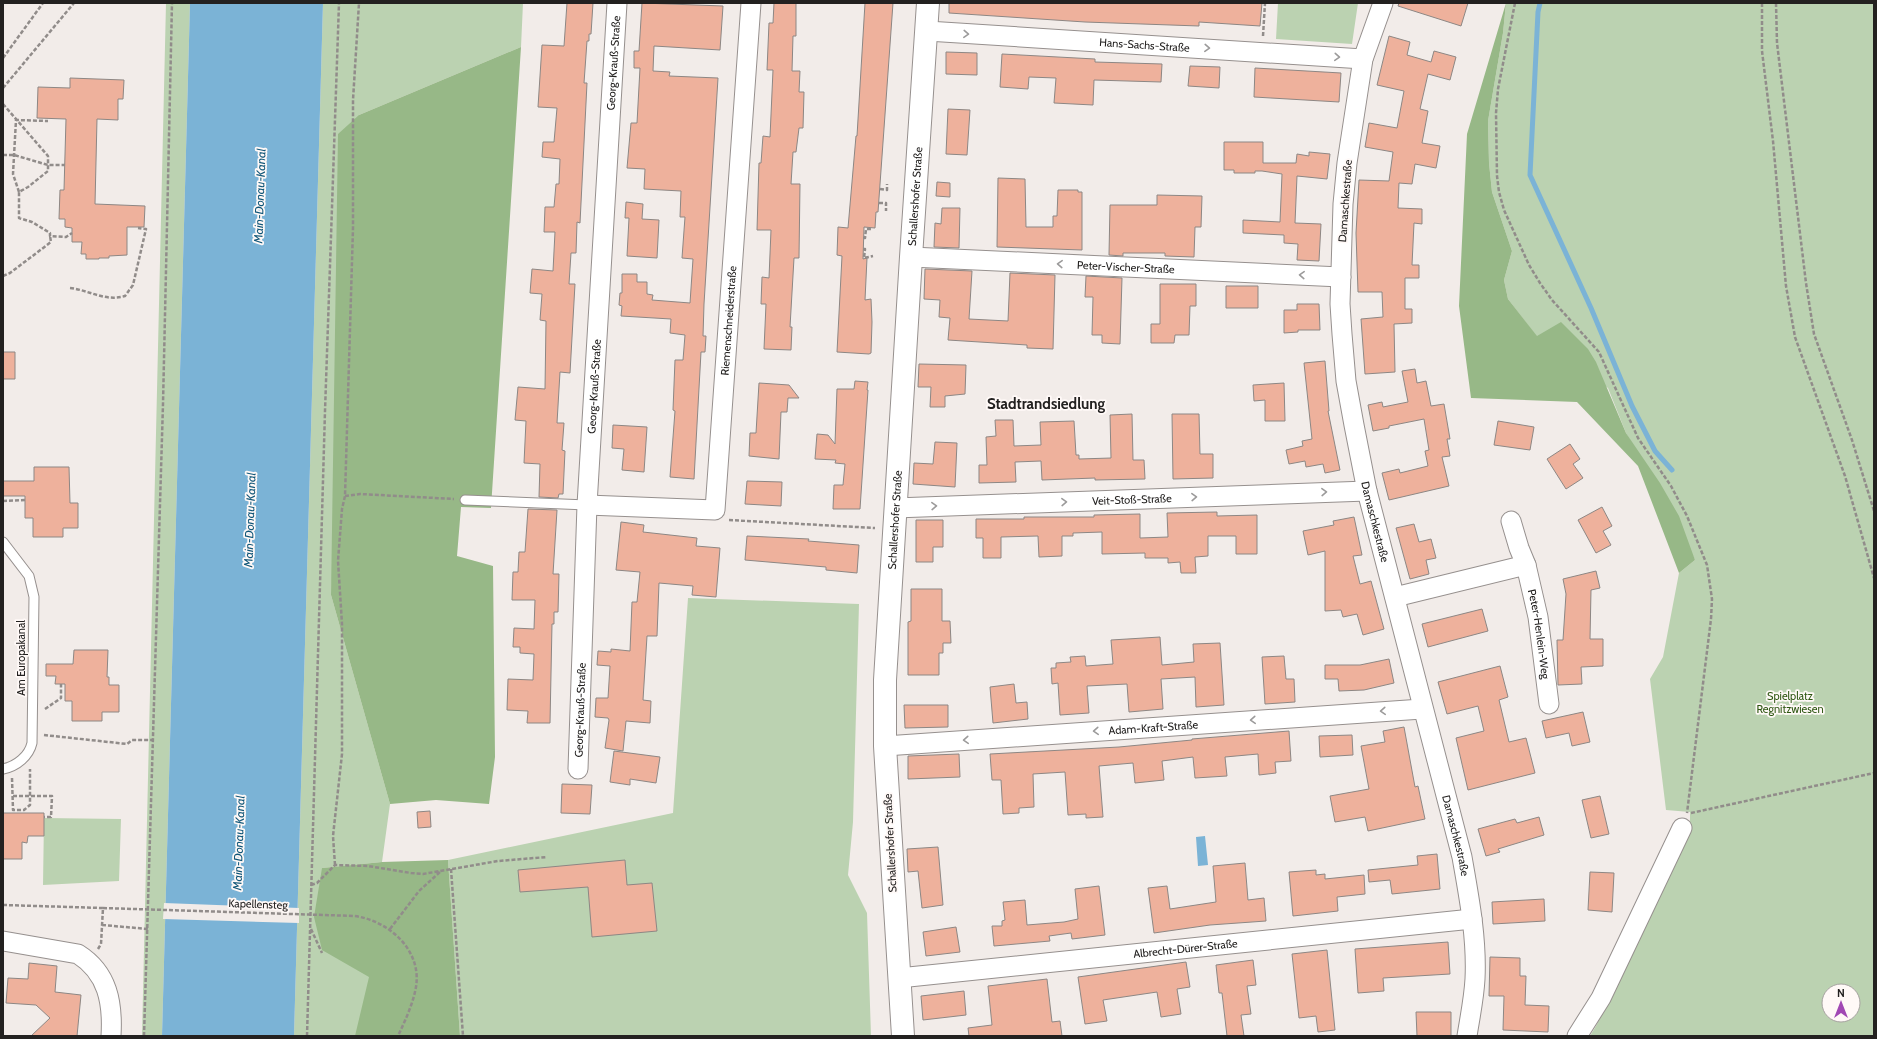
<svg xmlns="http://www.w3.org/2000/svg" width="1877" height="1039" font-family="Cabin,sans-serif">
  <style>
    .green { fill: #bbd2b1; fill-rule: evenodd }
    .forest { fill: #97b887 }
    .water { fill: #7bb3d6 }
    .pier { fill: #f2ece9 }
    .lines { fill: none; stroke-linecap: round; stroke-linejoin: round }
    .stream { stroke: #7bb3d6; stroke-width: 5 }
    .building { fill: #eeb19c; stroke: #8d8784 }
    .lane-casing { stroke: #96908e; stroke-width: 11 }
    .street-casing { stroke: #96908e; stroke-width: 21 }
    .secondary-casing { stroke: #96908e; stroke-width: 24 }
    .path { stroke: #918c8a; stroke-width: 2.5; stroke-dasharray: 4 2; stroke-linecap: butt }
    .lane { stroke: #fff; stroke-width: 9 }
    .street { stroke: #fff; stroke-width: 19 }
    .secondary { stroke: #fff; stroke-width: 22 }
    .path-bridge { stroke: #918c8a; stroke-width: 2.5; stroke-dasharray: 4 2; stroke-linecap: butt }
    .oneway { stroke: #9c9b9b }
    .labels { text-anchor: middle; stroke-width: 3.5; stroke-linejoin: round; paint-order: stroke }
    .street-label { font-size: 11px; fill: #232120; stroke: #fff9f7 }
    .park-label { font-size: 11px; fill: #2c5510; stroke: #fff9f7 }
    .water-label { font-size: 12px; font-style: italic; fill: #105678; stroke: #fff9f7 }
    .district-label { font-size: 15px; font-weight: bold; fill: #232120; stroke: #fff9f7 }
  </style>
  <rect width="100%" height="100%" fill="#f2ece9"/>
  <path class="green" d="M166,3H190L162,1036H142Z
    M323,3H523L521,47L359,115L331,595L390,804L382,862L322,868L378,973L364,1036H294Z
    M1278,3H1358L1352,44L1276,39Z
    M1506,3H1874V1036H1590L1596,1026L1684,844L1690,821V812L1666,810L1650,679L1663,657L1679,573L1695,560L1639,455L1626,433L1608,388L1537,337L1508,299L1504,280L1512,251L1492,192L1489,163L1488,121L1503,33ZM1829,991H1853V1015H1829Z
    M688,598L859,604L853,822L848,875L867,913L871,1036H460L448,860L673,813Z
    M44,818L121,819L119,881L43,885Z"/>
  <path class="forest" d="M1506,3L1503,33L1488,121L1489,163L1492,192L1512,251L1504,280L1508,299L1537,336L1561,322L1588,349L1596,362L1626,433L1660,483L1679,516L1695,560L1679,573L1638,466L1577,402L1471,398L1459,306L1467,134Z
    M521,47L491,508L461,507L457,556L493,566L495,757L489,804L436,800L390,804L331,595L338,134L359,115Z
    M448,860L460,1036H355L369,977L322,950L314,917L322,868L382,862Z"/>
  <path class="water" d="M190,3H323L294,1036H162Z
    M1205,836L1208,865L1198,866L1196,837Z"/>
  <path class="pier" d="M164,903L299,908V923L163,919Z"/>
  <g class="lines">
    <path class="stream" d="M1540,3L1538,12L1530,175L1591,308L1632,406L1655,451L1672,470"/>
  </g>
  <path class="building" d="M567,3H593L591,34H589V41H587L584,83H587L580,223L577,222L576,253H571L569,284H575L570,373L560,372L557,423H564L562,450L565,451L563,494H559L558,498L539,497L540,464L524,463L526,421L515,420L518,387L545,389L546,321L540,320L542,294L530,293L532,269L553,271L555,232H544L545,207H554L556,184H559L560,159L542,157L543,142H554L557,108L538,107L542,45L564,46Z
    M642,3L723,6L720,50L654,46L653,71L670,72L669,76L718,78L704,304L703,336H706L705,352H701L694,479L670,477L675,411L673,410L675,360H683L685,335L670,333L671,319L621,316L622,306L619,305L620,293H622V274H637V282H647V294L653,295L652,300L690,303L693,259L682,258L685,217H680L681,191L644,189L645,169L627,168L631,123H637L640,68H634V51H639Z
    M774,3H796V36H793L792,71H800L799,92H804L803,128H799L796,152H793L791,184H800L799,258H794L790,327H792L791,350L764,349L766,304H761L762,277L769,278L771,230H757L759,163H761L763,136L770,137L773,70H767L769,23H773Z
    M865,3H893L878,212H876L875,228L864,227L863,259L867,258L865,300L871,299L872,322L871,353L869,354L837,352L842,256L837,255L838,227L848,228L856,136H857Z
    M949,3H1262L1260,26L1199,22V26L1085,22L949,13Z
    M1399,3H1468L1461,26L1398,6Z
    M1389,36L1410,42L1407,55L1431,62L1434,51L1456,57L1450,80L1428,74L1420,109L1428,111L1422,143L1440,146L1436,168L1415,164L1412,184L1399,183L1398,208L1422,209V224L1414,223L1412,265H1419V278H1405V309H1412V323L1394,324L1395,372L1365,374L1361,319L1383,317L1382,292H1358L1356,233L1359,180L1389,181L1393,152L1365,147L1369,123L1397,128L1404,91L1377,85Z
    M946,52L977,53V75L946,74Z
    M1002,54L1095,59V62L1162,64L1161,82L1094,80L1093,105L1054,103L1056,78L1029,77L1028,89L1000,87Z
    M1190,66L1220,67L1219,88L1188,86Z
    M1255,68L1341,73L1339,102L1254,97Z
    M70,78L124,80L123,99H118V120L97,119L95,204L145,206L144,227H127V255L109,256V258H99V259H86V254H81L82,242H72V228L65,227V219H59L60,190H64L66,119L37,118L38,87L70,88Z
    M948,109L970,110L967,155L946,154Z
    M1224,142H1263V163H1296L1297,154L1309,156V152L1330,154L1327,179L1297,176L1295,223L1321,224L1319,261L1297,260L1298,244L1284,243V235L1243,233V220L1280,222L1282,174L1262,171H1255V173H1234V170H1224Z
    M998,178L1025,179L1026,227H1053V216H1057L1058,190H1078V192H1082V250L997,247Z
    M937,182L950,183V197L936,196Z
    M1157,195L1202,196L1201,227H1195L1194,257L1165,256V253H1123V256L1109,255L1110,205H1157Z
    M626,202L643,204L642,219L659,220L657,258L627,256L629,218H625Z
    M942,208H960L959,248L934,247L935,223L941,224Z
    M925,269L972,271L969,319L1008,321L1010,273L1055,275L1053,349L1027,348V345L948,340L950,318L939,317L940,300L924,299Z
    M1086,276L1122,278L1120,344L1102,343V335H1092L1093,297H1085Z
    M1160,284H1196V306H1190L1189,335H1175L1174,343H1151V324H1160Z
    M1226,286H1258V308H1226Z
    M1297,304H1319L1320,330H1298V332L1284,333V310H1297Z
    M3,352H15V379H3Z
    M1325,361L1329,411H1328L1340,470L1325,473L1323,464L1306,467L1305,461L1289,464L1286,450L1303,446L1302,441L1312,439L1304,363Z
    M919,364L966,365L965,394L945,396V407H930L931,387H918Z
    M1415,369L1417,383L1426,381L1431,406L1444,404L1450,439H1447L1450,456L1442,457L1449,486L1389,500L1382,473L1399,469L1400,473L1428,466L1425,451L1429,450L1424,419L1389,426V428L1373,431L1368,405L1382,402L1383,407L1408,402L1402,371Z
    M855,381L868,382L867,390H868L860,509H833L834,485H843L845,464L835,463L836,460L815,459L817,434L828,435L835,444L837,389H854Z
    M759,383L789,385L799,398H788L787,412H781L779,459L749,456L750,433H756Z
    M1284,383L1285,421H1265V400L1254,401L1253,385Z
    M1132,414L1133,460H1144L1145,479L1095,480V478L1042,480L1041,461L1015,462L1016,482L979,483V465H987L986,437L996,436L995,420H1013L1014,446L1041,445L1040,422L1074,421L1076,455H1079V459L1111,458L1110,415Z
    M1172,414H1199L1200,454H1213V478L1173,479Z
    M1498,421L1534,427L1530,450L1494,445Z
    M613,425L647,427L644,472L622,470L624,449L612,448Z
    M935,442L957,443L955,487L913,484L914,463L933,464Z
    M1570,444L1580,459L1573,464L1583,478L1566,489L1547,459Z
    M34,467H69L70,503H78V528H63V537H33V518H25V496H3V481H34Z
    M747,481L782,482L781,506L745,504Z
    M1602,507L1612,526L1603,531L1611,545L1596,553L1578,520Z
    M528,509L557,510L553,574H559L558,612H554V624H552L550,723H527L528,711L507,710L508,679L533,680L534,654L520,653V647H513L514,628L534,629L535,600H512L513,572H518L519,552H525Z
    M1217,512V516L1257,515V554H1236V536H1208V556L1195,557L1196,573H1181L1180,562L1168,563V558H1145V553L1102,554V532L1073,533V536H1062V556L1039,557L1038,536L1001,537V558H983V538H976V519H1024V517H1094V515L1140,514V538L1168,537L1167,513Z
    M1354,517L1362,555L1353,556L1360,584L1371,581L1384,629L1363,635L1357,614L1343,617L1341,610L1325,611V551L1308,555L1303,531L1334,525L1333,521Z
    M916,520H943V547H933V562H916Z
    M621,522L644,525L643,532L697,538L696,546L720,548L716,597L692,595L693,586L659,583L657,636H647L643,700L651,701L650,723L626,721L623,751L605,748L609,720L608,718L595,717L596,698H608L610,666L597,665L598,651L611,652V649L630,651L632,602H637L640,572L616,570Z
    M1414,524L1419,542L1431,539L1436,558L1426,560L1429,574L1410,579L1396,528Z
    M747,536L809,539L808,541L859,545L857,573L826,570V567L745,560Z
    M1596,571L1600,588L1591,590L1590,639H1603V666L1581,667L1582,684L1558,685L1557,640H1563L1566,594L1563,579Z
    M911,589H942V621H950L951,643H943V653H939V675H908V622L911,621Z
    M1482,609L1488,631L1428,647L1422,624Z
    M1160,637L1162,665L1194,662L1193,644L1220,643L1224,705L1196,707L1195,677L1161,679L1163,709L1129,712L1127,684L1087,686L1089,713L1060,715L1058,683L1052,684L1051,668H1056V663L1071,662L1070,657L1085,656L1086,666L1113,664L1111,640Z
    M74,650H108L107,677H109V685H119V712H102V721H72V701H65V684H55L56,676H46V664H73Z
    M1284,656L1286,679H1294L1295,702L1265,704L1262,657Z
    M1389,659L1394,683L1364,690L1339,691L1338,679H1325V665H1360Z
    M1500,666L1508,697L1499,700L1509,742L1526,738L1535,773L1468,790L1456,738L1484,731L1478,706L1447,714L1438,682Z
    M1014,684L1016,703L1027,702L1028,719L993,723L990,687Z
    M904,705H948V727L905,728Z
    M1583,712L1590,742L1572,746L1569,733L1546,738L1542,721Z
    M1404,727L1415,787L1418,786L1425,819L1368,831L1365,817L1335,822L1330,796L1369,789L1361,746L1385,742L1383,731Z
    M1289,731L1291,761L1275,762L1276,773L1259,775L1258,754L1225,757L1227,776L1195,778L1193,757L1162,761L1164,780L1135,783L1133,763L1099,766L1103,817L1086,818V814L1068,815L1065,772L1033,774L1034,807L1019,808V813L1003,814L1001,780H992L990,754L1119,747L1192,740V739Z
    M1352,735L1353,755L1320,757L1319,736Z
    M614,751L660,757L656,783L630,779V785L610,782Z
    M959,754L960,777L908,779V756Z
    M562,784L592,785L590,814L561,813Z
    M1600,796L1609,834L1591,838L1582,800Z
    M430,811L431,827L418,828L417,812Z
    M3,813H44V836H28L27,843L22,842V859H3Z
    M1539,817L1544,835L1498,849L1500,852L1486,856L1478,829L1515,819L1517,823Z
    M938,847L943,905L922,908L918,871L908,872L907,849Z
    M1437,854L1440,889L1392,894L1390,880L1369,882L1368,870L1418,865L1417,856Z
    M625,860L627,885L652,883L657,931L592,937L588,887L520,892L518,870Z
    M1245,863L1248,900L1264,898L1266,921L1210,925L1154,933L1148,888L1167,886L1170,909L1216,902L1213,866Z
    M1316,870V875L1325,874V879L1364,875L1365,894L1337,897L1338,911L1293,916L1289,872Z
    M1590,872L1614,873L1612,912L1588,910Z
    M1099,886L1105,935L1072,939L1071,933L1049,936L1050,941L994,946L992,926H1002V921L1005,920L1003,902L1025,900L1027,925L1064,922L1078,919L1075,889Z
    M1544,899L1545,921L1493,924L1492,902Z
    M956,927L960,952L926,956L923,932Z
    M1448,942L1450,974L1383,978L1384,991L1358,993L1355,949Z
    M1327,950L1335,1030L1318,1032L1316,1016L1299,1018L1292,954Z
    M1490,957L1520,958V976H1526L1525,1005L1549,1006L1548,1032L1503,1030L1504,996H1489Z
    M1253,960L1256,985L1247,986L1251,1014L1241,1015L1244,1036H1227L1222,993H1219L1216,965Z
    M1186,962L1190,987L1177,989L1181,1014L1161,1017L1157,992L1103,1000L1107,1021L1085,1024L1078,977Z
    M29,963L57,966L55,992L81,995L77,1036H31L50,1018L36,1005L6,1003L8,978L28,979Z
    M1047,979L1052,1022L1060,1021L1062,1036H969L968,1028L992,1025L988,986Z
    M964,991L966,1015L923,1020L921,996Z
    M1416,1012H1451V1036H1417Z"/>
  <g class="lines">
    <g class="lane-casing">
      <path id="lane" d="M465,500L587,505
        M3,542L29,576L34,597L32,743C29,756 17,766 3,769"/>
    </g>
    <g class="street-casing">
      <g id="street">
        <path id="s1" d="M1383,3L1363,59L1347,163L1343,204L1340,304L1342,334L1346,381L1354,425L1367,491L1462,857C1469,897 1477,938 1475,979C1474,998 1470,1017 1467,1036"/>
        <path id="s2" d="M927,31L1363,59"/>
        <path id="s3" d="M911,257L1341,277"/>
        <path id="s4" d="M587,505L715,510L751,3"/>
        <path id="s5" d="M895,508L1367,491"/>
        <path id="s6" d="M1511,521L1519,548L1526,565L1538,617L1549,704"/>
        <path d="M1395,597L1526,565"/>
        <path id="s7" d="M885,746L1422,709"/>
        <path id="s8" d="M578,769L587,505L617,3"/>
        <path d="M3,941L78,954C108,973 113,1003 111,1036"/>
        <path id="s9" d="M899,978L1472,919"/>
        <path d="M1577,1036L1601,998L1682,828"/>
      </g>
    </g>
    <g class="secondary-casing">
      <g id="secondary">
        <path id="s10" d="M903,1036L885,746V680L911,257L928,3"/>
      </g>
    </g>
    <path class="path" d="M1515,3L1498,89L1496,113L1497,176L1499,192L1504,210L1529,265L1540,283L1552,300L1599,352L1638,438L1671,486L1687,516L1707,565L1712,599L1711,619L1687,813
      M1762,3V51L1773,141L1786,286L1795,337L1845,476L1874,578
      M1776,3L1777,43L1806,283L1814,334L1852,440L1874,511
      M1263,36L1265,3
      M3,58L43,3
      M3,88L74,3
      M3,104L48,156V171L28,187L19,192V218L32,222L50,233V236L66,237L72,233
      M3,155H14L48,165H65
      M880,189L887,190V184
      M19,192L13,174L16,120L48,121
      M879,203H886V211
      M863,238H865L866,229H871
      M863,249H865L864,258L873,256
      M3,276L10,273L51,242L50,236
      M70,288C89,290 105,302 125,296L133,285L146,229L138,228
      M345,496L360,494L454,499
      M3,501L25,500
      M729,520L875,528
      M45,709L61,698V684
      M44,735L127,744L132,740H152
      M12,778L13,810H24L30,805V769
      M13,796H52L51,817H44
      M1691,813L1874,773
      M335,865L333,836L342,754V624L338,561L342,509L345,496L353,228V100L359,3
      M451,869L463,1036
      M311,885L317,883L335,865L368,866L411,873L423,874L498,861L547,857
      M3,905L103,908L101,944L98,949
      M355,916C389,921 422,950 416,987C413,1004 405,1021 398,1036
      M102,925L148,929
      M311,929L322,953
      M390,929L419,891L441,871
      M144,1036L163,404L172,3
      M307,1036L325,411L339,3"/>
    <use href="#lane" class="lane"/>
    <use href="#street" class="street"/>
    <use href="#secondary" class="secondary"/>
    <path class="path-bridge" d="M103,908L355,916"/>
  </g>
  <defs><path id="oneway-chevron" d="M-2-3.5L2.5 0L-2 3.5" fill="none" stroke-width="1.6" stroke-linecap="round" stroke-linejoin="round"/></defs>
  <g class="oneway">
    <use href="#oneway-chevron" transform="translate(966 34) rotate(3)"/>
    <use href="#oneway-chevron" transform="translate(1207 48) rotate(3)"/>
    <use href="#oneway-chevron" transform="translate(1337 57) rotate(4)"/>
    <use href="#oneway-chevron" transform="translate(1060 264) rotate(-177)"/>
    <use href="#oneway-chevron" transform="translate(1302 275) rotate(-177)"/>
    <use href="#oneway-chevron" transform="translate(1324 492) rotate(-2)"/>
    <use href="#oneway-chevron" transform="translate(1194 497) rotate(-2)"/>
    <use href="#oneway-chevron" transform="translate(1064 502) rotate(-2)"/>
    <use href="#oneway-chevron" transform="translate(934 506) rotate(-2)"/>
    <use href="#oneway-chevron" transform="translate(1383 711) rotate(176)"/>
    <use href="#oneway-chevron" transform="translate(1253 720) rotate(176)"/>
    <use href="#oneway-chevron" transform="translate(1096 731) rotate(176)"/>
    <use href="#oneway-chevron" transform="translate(966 740) rotate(176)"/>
  </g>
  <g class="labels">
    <g class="street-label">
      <text dy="4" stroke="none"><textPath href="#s2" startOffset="218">Hans-Sachs-Straße</textPath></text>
      <text dy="4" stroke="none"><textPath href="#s8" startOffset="707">Georg-Krauß-Straße</textPath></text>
      <text dy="4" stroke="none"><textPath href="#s10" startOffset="841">Schallershofer Straße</textPath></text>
      <text transform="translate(1345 201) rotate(-86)" y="4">Damaschkestraße</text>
      <text dy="4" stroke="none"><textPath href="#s3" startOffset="215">Peter-Vischer-Straße</textPath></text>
      <text dy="4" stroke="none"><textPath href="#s4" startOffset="318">Riemenschneiderstraße</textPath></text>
      <text dy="4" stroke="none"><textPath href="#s8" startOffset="383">Georg-Krauß-Straße</textPath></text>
      <text dy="4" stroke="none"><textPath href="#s5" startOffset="237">Veit-Stoß-Straße</textPath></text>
      <text dy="4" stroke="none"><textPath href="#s10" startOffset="517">Schallershofer Straße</textPath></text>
      <text dy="4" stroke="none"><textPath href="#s1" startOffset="527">Damaschkestraße</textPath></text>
      <text dy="4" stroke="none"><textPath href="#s6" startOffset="117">Peter-Henlein-Weg</textPath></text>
      <text transform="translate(21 658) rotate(-90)" y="4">Am Europakanal</text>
      <text dy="4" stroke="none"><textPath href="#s8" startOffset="59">Georg-Krauß-Straße</textPath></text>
      <text dy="4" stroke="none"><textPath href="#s7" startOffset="269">Adam-Kraft-Straße</textPath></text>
      <text dy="4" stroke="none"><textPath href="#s1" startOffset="851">Damaschkestraße</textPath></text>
      <text transform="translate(890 843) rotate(-93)" y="4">Schallershofer Straße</text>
      <text transform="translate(258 904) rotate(2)" y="4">Kapellensteg</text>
      <text dy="4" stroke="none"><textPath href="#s9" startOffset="288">Albrecht-Dürer-Straße</textPath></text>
    </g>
    <g class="park-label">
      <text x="1790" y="700">Spielplatz<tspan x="1790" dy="13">Regnitzwiesen</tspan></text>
    </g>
    <g class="water-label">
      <text transform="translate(260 196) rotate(-88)" y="4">Main-Donau-Kanal</text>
      <text transform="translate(250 520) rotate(-88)" y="4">Main-Donau-Kanal</text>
      <text transform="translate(239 843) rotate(-88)" y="4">Main-Donau-Kanal</text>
    </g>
    <g class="district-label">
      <text x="1046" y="409">Stadtrandsiedlung</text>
    </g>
  </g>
  <rect width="1877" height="1039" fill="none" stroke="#232120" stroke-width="8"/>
  <g transform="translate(1841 1003)"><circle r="19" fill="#fff9f7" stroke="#a7a3a1"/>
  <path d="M0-3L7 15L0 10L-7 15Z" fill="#a148b4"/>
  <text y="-6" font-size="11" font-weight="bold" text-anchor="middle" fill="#232120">N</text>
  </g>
</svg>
